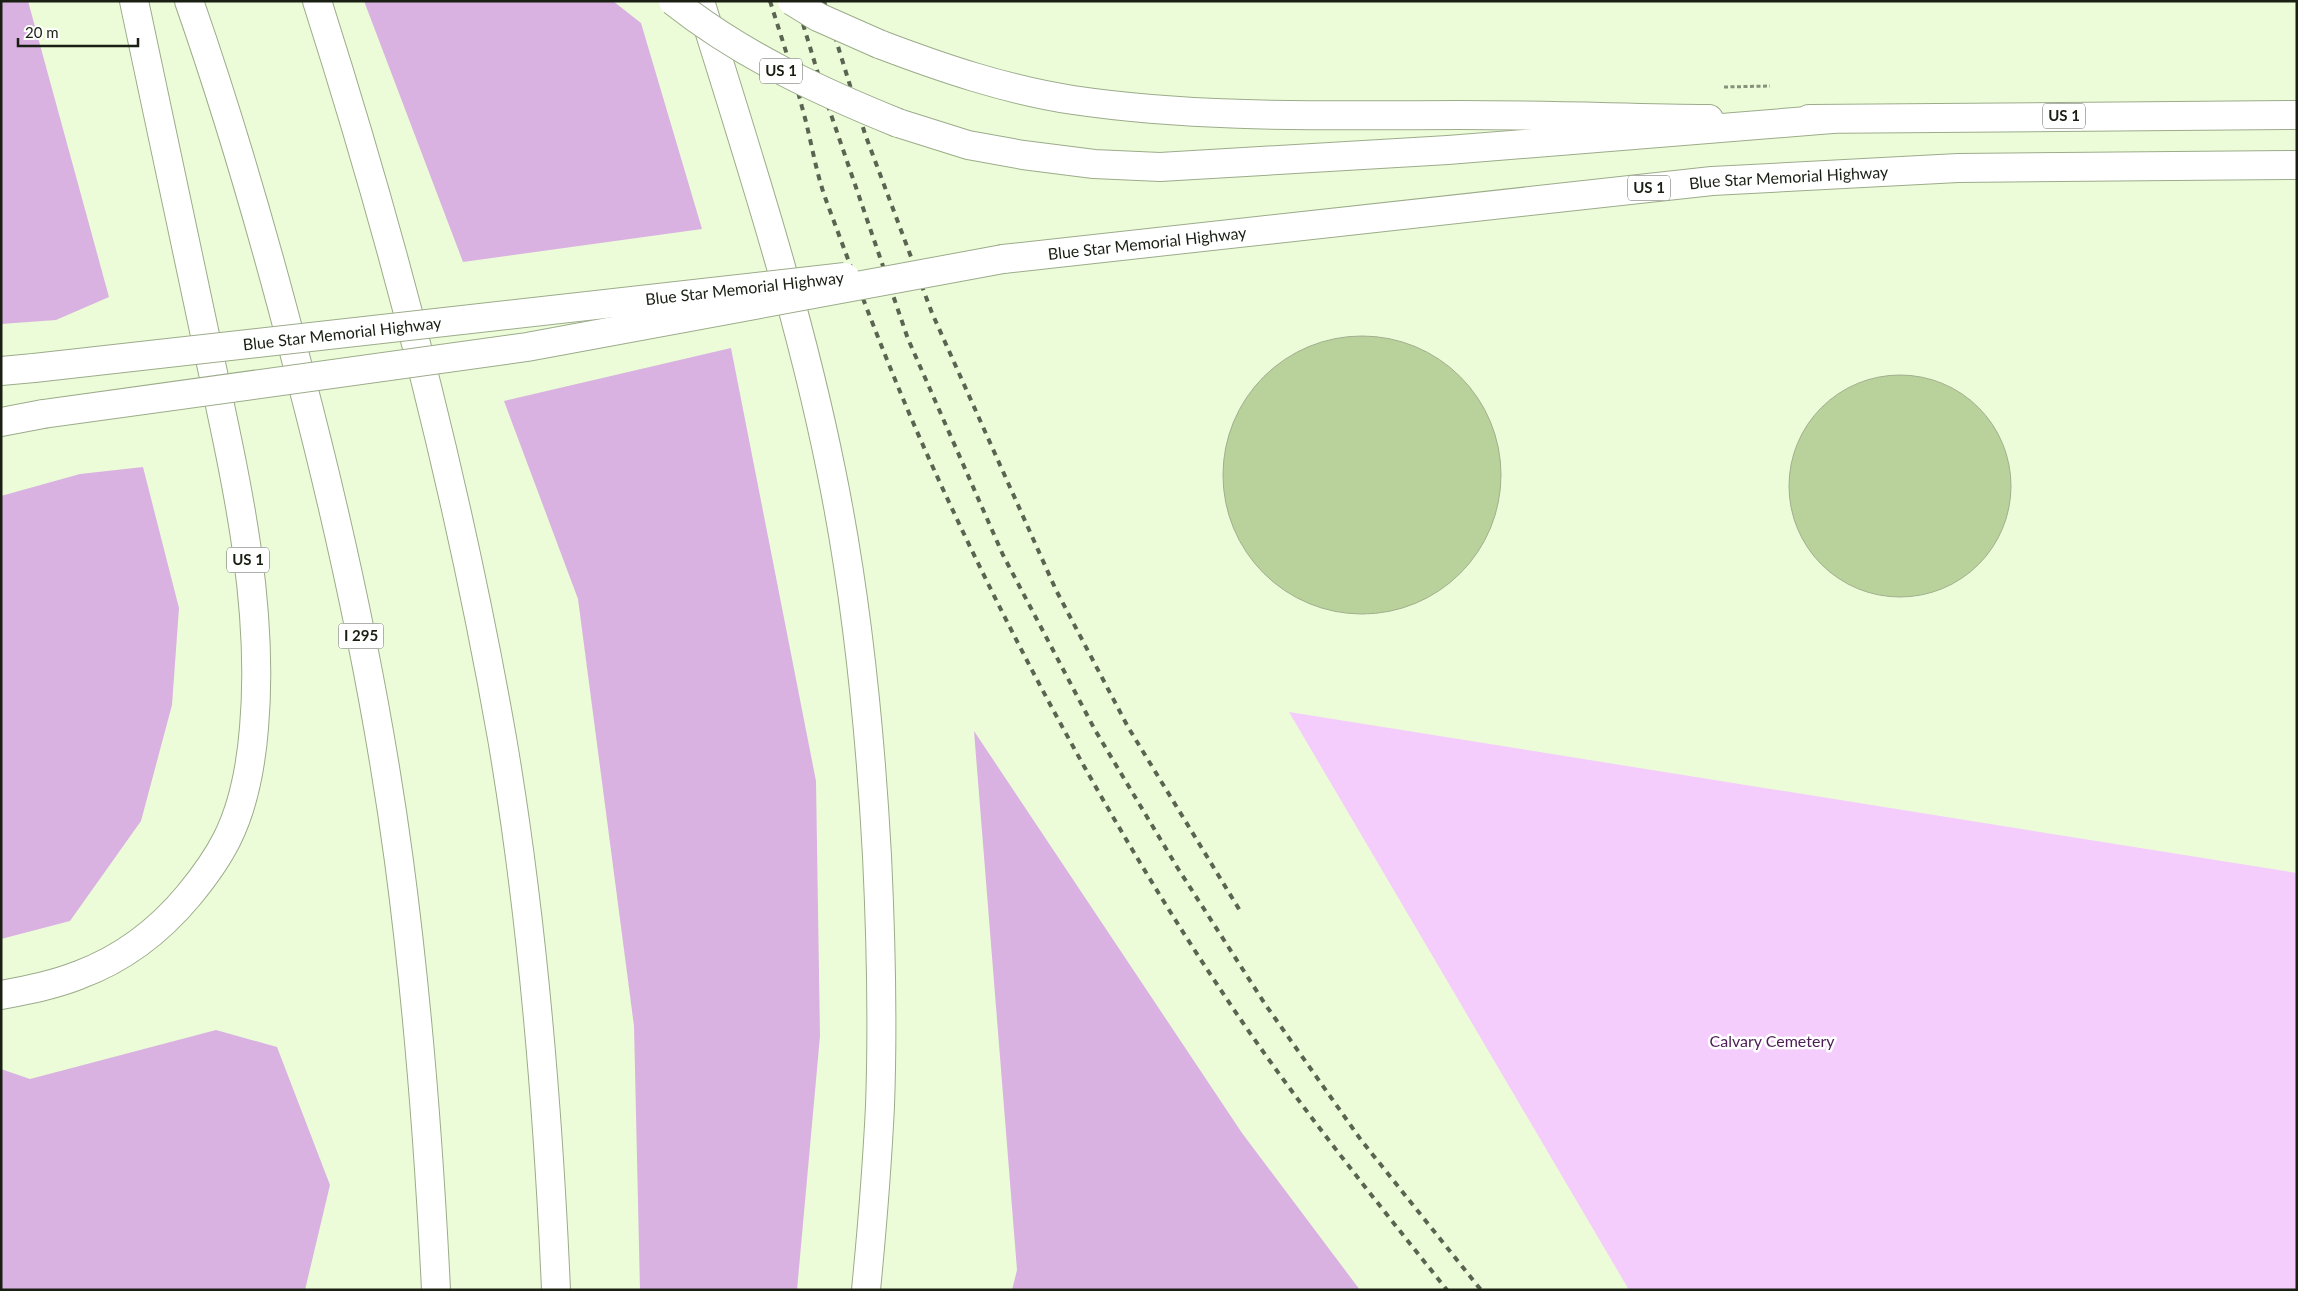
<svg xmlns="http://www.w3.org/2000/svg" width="2298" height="1291" font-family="Lato,sans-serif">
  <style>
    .green { fill: #f4cdfc }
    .forest { fill: #d9b2e1 }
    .building { fill: #b9d19a; stroke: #a1af8e }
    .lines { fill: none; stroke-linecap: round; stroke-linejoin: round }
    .major-casing { stroke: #9cab8a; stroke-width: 30 }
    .highway-casing { stroke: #9cab8a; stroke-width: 30 }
    .path { stroke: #869179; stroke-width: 3; stroke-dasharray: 4 2.5; stroke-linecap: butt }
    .major { stroke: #fff; stroke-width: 28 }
    .highway { stroke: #fff; stroke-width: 28 }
    .rail { stroke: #5b6450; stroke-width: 4; stroke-dasharray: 6 6; stroke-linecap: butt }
    .major-bridge-casing { stroke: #9cab8a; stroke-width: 30; stroke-linecap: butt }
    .highway-bridge-casing { stroke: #9cab8a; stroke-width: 30; stroke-linecap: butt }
    .major-bridge { stroke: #fff; stroke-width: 28 }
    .highway-bridge { stroke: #fff; stroke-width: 28 }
    .labels { text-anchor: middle; stroke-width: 5; stroke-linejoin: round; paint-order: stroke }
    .shield { fill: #fff; stroke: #5f625a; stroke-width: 1 }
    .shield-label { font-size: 15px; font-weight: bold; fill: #1a1f13 }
    .street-label { font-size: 16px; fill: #1a1f13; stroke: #fff }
    .park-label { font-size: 16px; fill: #4c1c55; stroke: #fff }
  </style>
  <rect width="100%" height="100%" fill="#ecfcd9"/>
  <path class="green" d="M1289,712L2297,873V1290H1629Z"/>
  <path class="forest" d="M1,1H28L109,297L56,320L1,324Z
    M364,1H613L641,23L702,229L463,262Z
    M731,348L816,781L820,1036L797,1290H640L634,1026L578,599L504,401Z
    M143,467L179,608L172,705L141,821L70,921L1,939V496L80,474Z
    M974,731L1242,1133L1360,1290H1012L1017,1270Z
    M216,1030L277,1047L330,1185L305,1290H1V1069L30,1079Z"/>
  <path class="building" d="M1223 475a139 139 0 1 1 278 0a139 139 0 1 1-278 0Z
    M1789 486a111 111 0 1 1 222 0a111 111 0 1 1-222 0Z"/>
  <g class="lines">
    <g class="major-casing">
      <g id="major">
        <path d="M879,44C942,68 1007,90 1073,100C1202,119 1331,115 1460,115C1543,115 1626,118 1709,119"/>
        <path d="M1809,119L2297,115"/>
        <path id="s1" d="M1003,259L1712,181L1958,168L2297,165"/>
        <path d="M1,371L34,368"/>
      </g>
    </g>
    <g class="highway-casing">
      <path id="highway" d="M189,1C232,124 268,250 300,375C342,535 377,697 399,861C418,1004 429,1147 436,1290
        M317,1C394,242 458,488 502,738C533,920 548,1105 556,1290
        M700,1C748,156 799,311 831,470C857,597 870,727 877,856C881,939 883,1023 880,1106C877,1167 872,1229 866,1290
        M898,123L968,145L1023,155L1094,164L1160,167L1448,150L1832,119
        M1,422L43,414
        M1,995C27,990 54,985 79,975C122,959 160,930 189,895C203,878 217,859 227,839C244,805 251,765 254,728C265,602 235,476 209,354C184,237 159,119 134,1"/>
    </g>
    <path class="path" d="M1724,87L1770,86"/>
    <use href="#major" class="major"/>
    <use href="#highway" class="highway"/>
    <path class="rail" d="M770,1C781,36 793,72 802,107C811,138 815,170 826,200C860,292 895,385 936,474C1022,662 1124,849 1241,1020C1305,1113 1376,1201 1447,1290
      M796,1L826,100L908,339L1003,555L1095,730L1177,867L1265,1004L1361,1140L1481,1290
      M824,1L865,134L932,313L1056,590L1128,727L1242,914"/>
    <g class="major-bridge-casing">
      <g id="major-bridge">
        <path d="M792,1L818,17L879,44"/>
        <path id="s2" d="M34,368L845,277"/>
      </g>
    </g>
    <g class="highway-bridge-casing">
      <path id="highway-bridge" d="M673,1C741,55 819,91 898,123
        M43,414L527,347L1003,259"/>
    </g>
    <use href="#major-bridge" class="major-bridge"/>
    <use href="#highway-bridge" class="highway-bridge"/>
  </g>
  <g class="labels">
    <g class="shield">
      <rect x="760" y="58.5" width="42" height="25" rx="4"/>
      <rect x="2043" y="103.5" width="42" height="25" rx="4"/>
      <rect x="1628" y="175.5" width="42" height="25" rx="4"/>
      <rect x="227" y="547.5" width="42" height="25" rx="4"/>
      <rect x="338.5" y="623.5" width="45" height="25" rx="4"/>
    </g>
    <g class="shield-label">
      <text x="781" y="76">US 1</text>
      <text x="2064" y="121">US 1</text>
      <text x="1649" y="193">US 1</text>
      <text x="248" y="565">US 1</text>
      <text x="361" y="641">I 295</text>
    </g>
    <g class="street-label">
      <text dy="6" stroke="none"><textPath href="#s1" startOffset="790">Blue Star Memorial Highway</textPath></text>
      <text dy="6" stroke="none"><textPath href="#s1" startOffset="145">Blue Star Memorial Highway</textPath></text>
      <text dy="6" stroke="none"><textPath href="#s2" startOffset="715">Blue Star Memorial Highway</textPath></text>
      <text dy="6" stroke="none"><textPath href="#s2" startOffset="310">Blue Star Memorial Highway</textPath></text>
    </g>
    <g class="park-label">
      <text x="1772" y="1047">Calvary Cemetery</text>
    </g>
  </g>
  <rect width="2298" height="1291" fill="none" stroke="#1a1f13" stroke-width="5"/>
  <path d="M18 38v8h120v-8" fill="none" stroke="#1a1f13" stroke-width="2.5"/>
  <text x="25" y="38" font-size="15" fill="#1a1f13" stroke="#ffffff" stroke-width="4" paint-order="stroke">20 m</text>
</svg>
